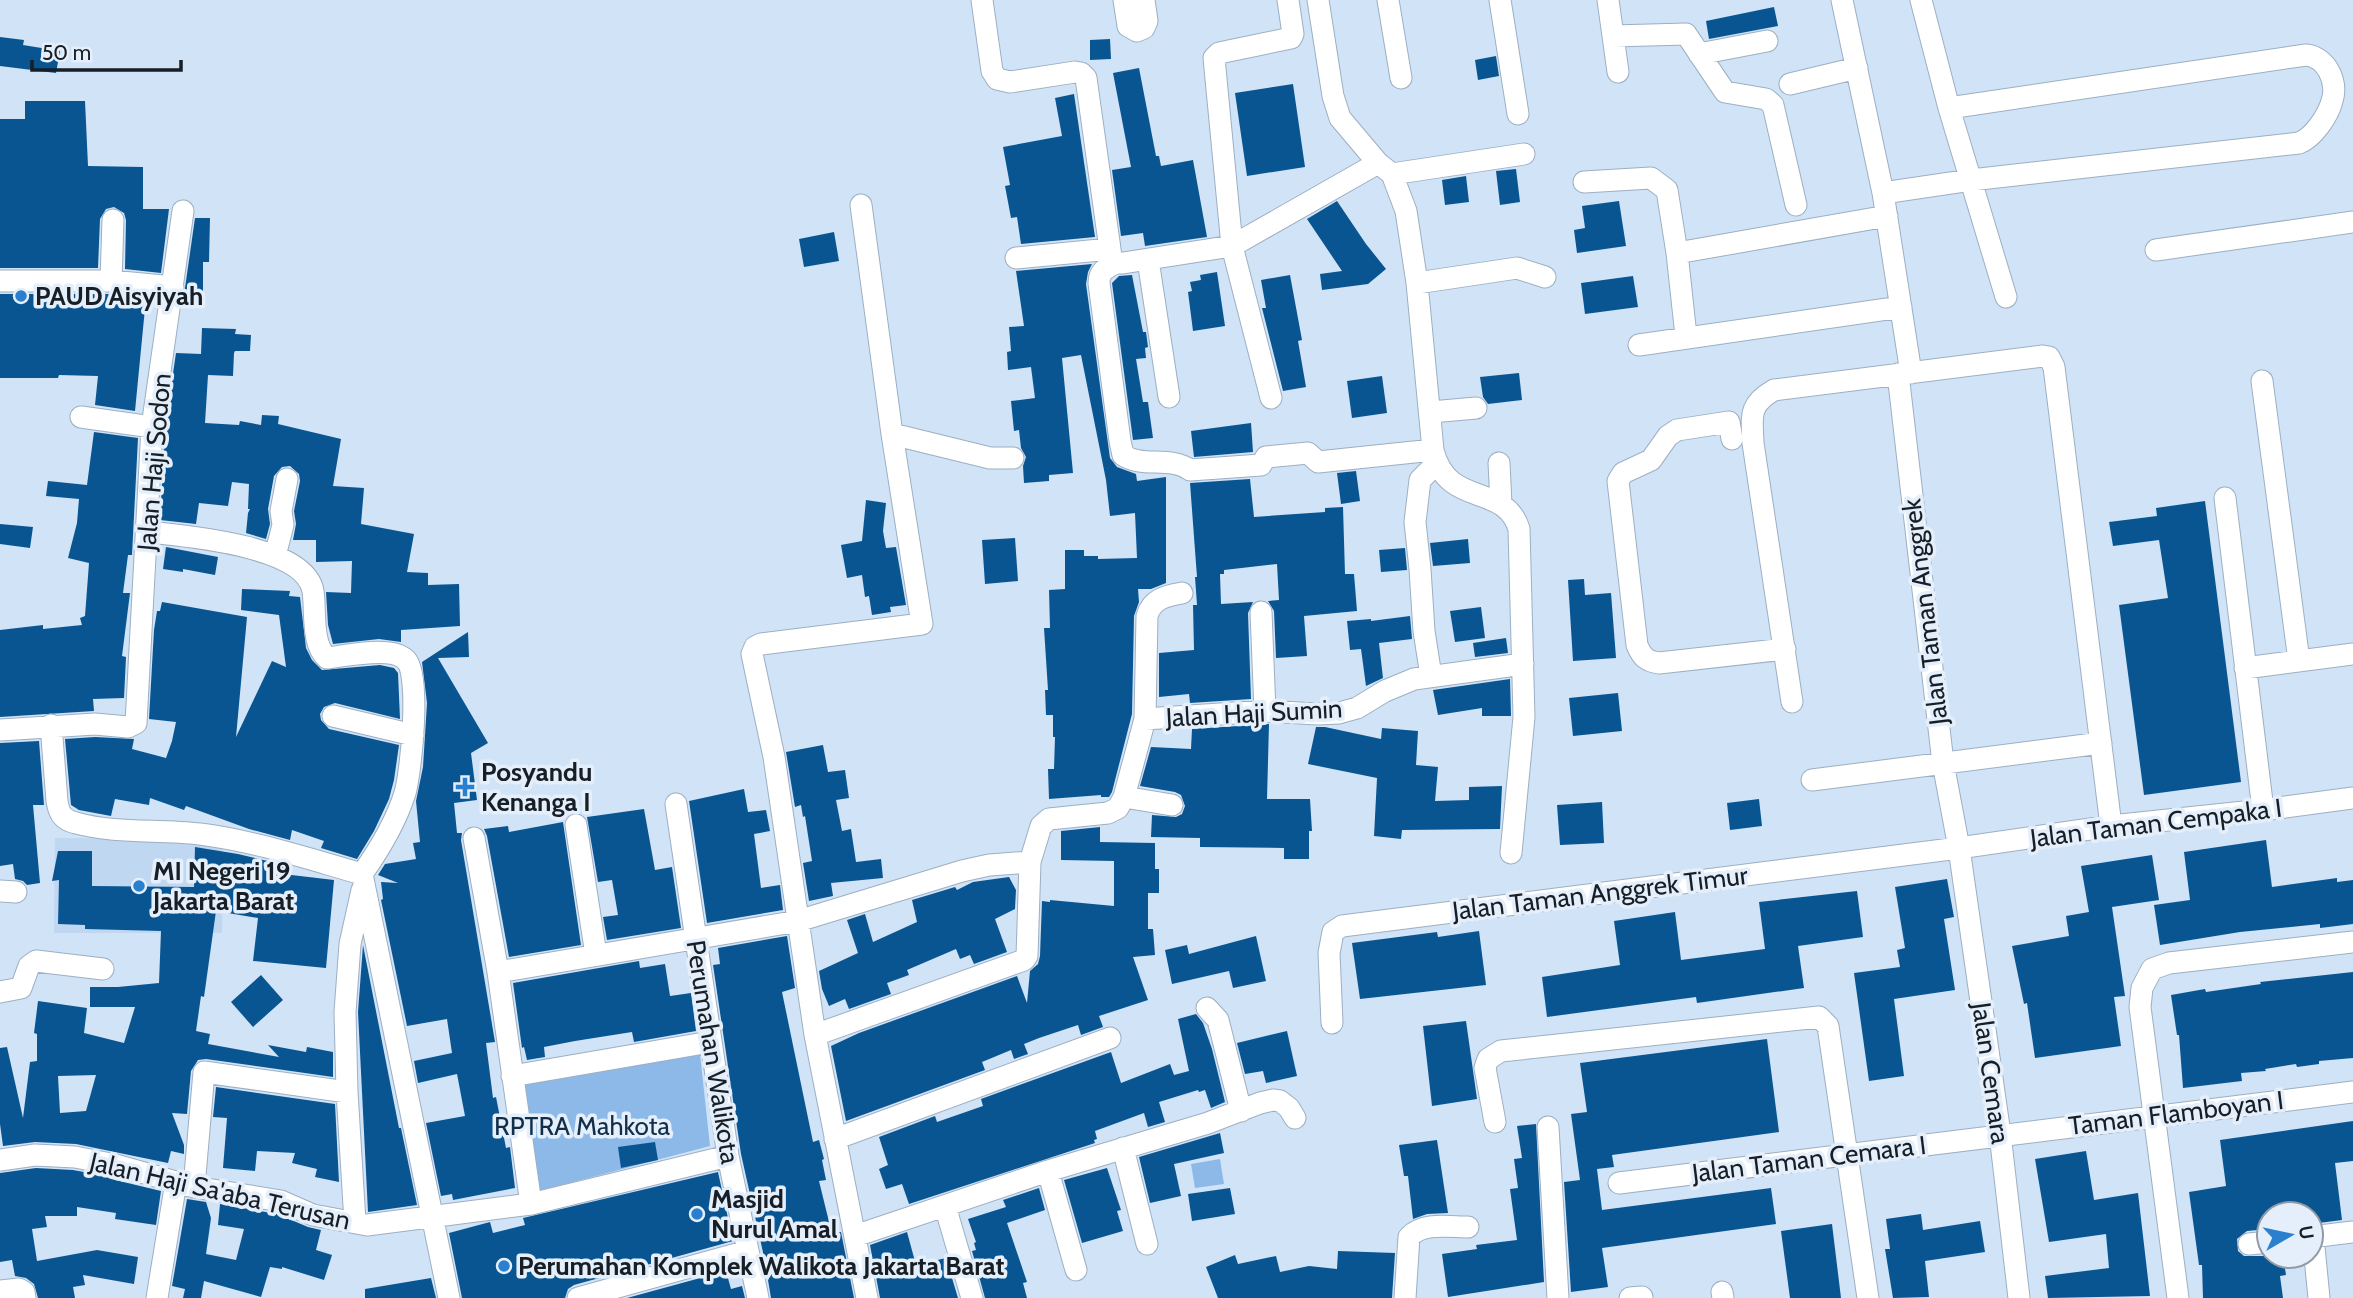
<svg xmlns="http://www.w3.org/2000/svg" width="2353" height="1298" font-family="Cabin,sans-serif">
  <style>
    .built { fill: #c0d7f1 }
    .green { fill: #8cb9e8 }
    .building { fill: #095592; fill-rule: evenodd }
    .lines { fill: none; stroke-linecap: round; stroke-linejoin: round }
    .minor-casing { stroke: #9dafc2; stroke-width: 23 }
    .minor { stroke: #fff; stroke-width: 21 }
    .poi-dot { fill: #2a80ce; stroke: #e4effb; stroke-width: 2.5 }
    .labels { text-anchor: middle; stroke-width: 7; stroke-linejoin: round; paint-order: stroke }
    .poi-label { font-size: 26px; font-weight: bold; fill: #171e25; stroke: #e4effb; text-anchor: start }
    .street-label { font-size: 26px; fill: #171e25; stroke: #e4effb }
    .park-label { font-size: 26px; fill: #122e49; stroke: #e4effb }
  </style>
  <rect width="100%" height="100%" fill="#d0e3f7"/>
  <path class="built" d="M55,838L223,839L222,933H54Z"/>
  <path class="green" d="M700,1054L710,1146L539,1191L521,1085Z
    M1220,1159L1224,1184L1195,1188L1191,1164Z"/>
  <path class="building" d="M1774,7L1778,26L1709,39L1706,21Z
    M0,37L24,40L23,45L60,51L56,73L0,66Z
    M1110,39L1111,59L1090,60V40Z
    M1496,56L1499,76L1478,80L1475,60Z
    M1139,68L1156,156H1159L1161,166L1193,160L1207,237L1145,246L1143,233L1121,236L1112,170L1131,167L1113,73Z
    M1293,84L1305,167L1247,176L1235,93Z
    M1074,94L1095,237L1021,244L1017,217L1011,218L1005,186L1010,185L1003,147L1062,136L1055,98Z
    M25,101H85L88,166L143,167V209H169L161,273L125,269L126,220L124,213L114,207L106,209L100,219L98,268H0V119H25Z
    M1516,169L1520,202L1500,205L1496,171Z
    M1466,176L1469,202L1445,205L1442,180Z
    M1337,201L1366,244L1386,269L1368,284L1322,290L1320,274L1342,271L1307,219Z
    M1619,201L1626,246L1577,253L1574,230L1585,228L1582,206Z
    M195,218H210L209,262H203V296L184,295Z
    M834,232L839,261L804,267L799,239Z
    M1092,264L1088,272L1086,284L1110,458L1117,467L1136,474L1137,481L1166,477V583L1151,589H1138L1139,602L1134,616L1132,714L1112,792L1109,797H1101V795L1049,799L1048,769H1054L1055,737H1053V715H1046L1045,690H1048L1044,628H1050L1049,590L1065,589V550H1084V556H1098V559L1137,558L1135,513L1110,516L1106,480L1081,355L1062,358L1073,473L1049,475V481L1024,483L1023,466L1026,457L1021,448L1019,430L1014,431L1011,401L1035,398L1031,367L1008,370L1007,352L1011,351L1009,327L1024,326L1016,271Z
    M1217,272L1225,326L1193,331L1188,292L1192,291L1190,282L1201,280L1200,275Z
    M1132,275L1143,332H1146L1148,347L1145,348L1146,358L1136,359L1143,402H1148L1153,438L1133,440L1112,283L1119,276Z
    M1290,275L1302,340L1298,341L1306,387L1283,391L1262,308H1266L1261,280Z
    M1633,276L1638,307L1585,314L1581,283Z
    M0,294H110L151,298H146L135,411L95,405L98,376L59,375L58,378H0Z
    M202,328L236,329L235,334L251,335L250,351H235L234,353L233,376L208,375L205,423L239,425L240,421L261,425L262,415L279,416L278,424L341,439L333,486L364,488L361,524L414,534L407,572L428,573V585L459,584L460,626L401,630V642L379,639L333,644L328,625L326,592L351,593L352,561L316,562V540H293L296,524L294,511L300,481L299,474L290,466L282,467L274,476L268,509L270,524L266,539L246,533L248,513L250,509H248L249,484L232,482L228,506L199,503L196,524L160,520L165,428L176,353L201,354Z
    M1519,373L1522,400L1488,404L1483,397L1480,377Z
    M1382,376L1387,413L1352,418L1347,381Z
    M1251,423L1253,452L1194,457L1191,431Z
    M94,432L138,438L132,555H128L123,593H130L122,656L126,657L124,698L93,699L94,711L0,717V630L43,625V629L82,625L80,618L85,616L89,563L68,558L77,523L79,499L46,496L48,481L87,485Z
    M1356,471L1360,501L1341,504L1337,473Z
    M1250,479L1254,517L1325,512V508L1343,507L1345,574H1354L1357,611L1304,616L1307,656L1276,658L1274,611L1268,601L1279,600L1277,564L1224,570V574H1220L1221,604L1253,602L1248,613L1251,699L1190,703L1189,694L1159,697V653L1194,650L1193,605H1197L1195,577H1197L1190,483Z
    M866,500L886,503L883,531L886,548L896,547L906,605L890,607L891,612L872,615L869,596L865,597L862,575L847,578L841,545L862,541Z
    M2205,501L2241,782L2144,795L2119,605L2168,598L2159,540L2113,546L2109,522L2157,516L2156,508Z
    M0,524L33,527L30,548L0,544Z
    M1015,538L1018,581L985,584L982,540Z
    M1468,539L1470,563L1433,566L1430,543Z
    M166,547L218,557L215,575L183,569V572L163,569Z
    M1405,548L1407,570L1381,572L1379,550Z
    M1584,579L1585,595L1611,593L1616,658L1573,661L1568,580Z
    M242,589L290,591L289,596L300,597L306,648L312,660L322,670L380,665L394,668L398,673L400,719L335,703L324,707L320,714L321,720L329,729L399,745L394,780L389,799L374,831L357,859L321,848L324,841L292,830L290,840L249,829L186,806L184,810L150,798L149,805L115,799L111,816L79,810L71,805L65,739L95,737L134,739L132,749L166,758L172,741L176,722L149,719L154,630L157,611H160L162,602L247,617L236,737L272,661L286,667L279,615L241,610Z
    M1481,607L1485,638L1455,642L1450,611Z
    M1410,616L1412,639L1379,643L1383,678L1366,686L1361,649L1350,650L1347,621L1371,619V621Z
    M468,632L469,657L438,658L488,743L471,753L477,800L454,803L457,833H462L461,840L495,1042L486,1043L493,1098L496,1097L506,1148L510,1147L515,1188L453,1200L452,1194L441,1196L426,1123L465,1116L457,1074L418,1083L414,1061L452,1053L447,1019L407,1026L381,900L383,899L381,882L398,883L378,875L385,864L416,859L413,843L420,842L416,801L423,767L427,703L422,662Z
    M1506,638L1508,653L1475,657L1473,643Z
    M1510,679L1511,716H1482V708L1438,715L1433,690Z
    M1618,693L1622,731L1573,736L1569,698Z
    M1269,724L1267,799H1310L1312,831H1309V859H1284V848L1200,847V838L1151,837L1152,815L1176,817L1182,814L1185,806L1181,795L1175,792L1140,786L1151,747L1191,749L1192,729Z
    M1316,727H1325L1381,739L1382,728L1418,731L1416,765L1438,767L1435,801L1469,800V787L1502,786L1500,829L1402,830L1401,839L1374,836L1377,778L1308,764Z
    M39,741L44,805H33L40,883L27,885L23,881L15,879L13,864L0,866V743Z
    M823,745L828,772L845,770L849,798L836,800L842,831L851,829L856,862L881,859L883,878L831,883L833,896L809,901L803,863L812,861L805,816L803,817L801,805L795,807L786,752Z
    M744,789L748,812L766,810L770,831L754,834L761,888L780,885L783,910L707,923L689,801Z
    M1759,799L1762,826L1730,830L1727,803Z
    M1602,802L1604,843L1560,845L1557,805Z
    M644,809L655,870L672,867L681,928L607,940L603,917L618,915L612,880L598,882L587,817Z
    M563,822L581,945L509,957L487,836L484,829L508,826L509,832Z
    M1100,827V842L1155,843V869H1159V893H1148V929H1153L1155,955L1133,957L1148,1000L1099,1016L1103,1027L1081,1035L1078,1025L1039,1038L1024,1044L1028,1054L1014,1059L1011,1050L982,1062L985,1070L846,1121L831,1046L859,1033L1017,976L1027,1003L1030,971L1038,964L1040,956L1042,901L1050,902V900L1114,906V861L1061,860V831Z
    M2266,840L2272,887L2337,878V882L2353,880V924L2320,928V924L2240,932L2160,945L2154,905L2190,900L2184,852Z
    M195,847L238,854L284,865L283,874L334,880L326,968L253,961L258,918L216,911L204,997L201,996L196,1031L210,1034L208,1044L279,1057L268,1045L306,1052L307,1047L333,1052V1077L206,1059L198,1060L191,1071L187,1114L172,1113L184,1145V1154L171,1151L168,1163L76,1144L35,1142L3,1146L0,1124V1048L7,1047L23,1118L30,1062L37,1061V1034L34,1033L38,1001L87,1008L84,1033L124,1043L135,1007H90V987H118L159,983L161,931L85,929V925L58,924L59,880L52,881L58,851H92V886L194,887ZM96,1075L86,1111L60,1113L58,1076Z
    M2152,855L2159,900L2112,907L2125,996L2114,997L2121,1046L2035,1058L2027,1003L2024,1004L2012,946L2069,936L2066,916L2089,912L2081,866Z
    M1009,877L1016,890L1015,909L995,919L1007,952L974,964L970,955L960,959L956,949L907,970L909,975L887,983L891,994L849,1009L845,999L829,1006L822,989L819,971L858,953L847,920L865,914L873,942L917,922L912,900L955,887L957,890L973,882Z
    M1947,879L1954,917L1944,919L1955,990L1894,999L1904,1076L1869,1081L1854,973L1900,967L1897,950L1905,948L1895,887Z
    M1857,891L1863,937L1798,946L1804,988L1697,1003L1696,997L1547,1017L1542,977L1620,965L1614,921L1675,912L1681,960L1765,949L1759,902Z
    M1479,931L1486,985L1360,999L1352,943L1437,932L1438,937Z
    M787,936L795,988L782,992L813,1142L819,1140L824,1159L822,1160L826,1180L819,1181L832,1234L841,1232L854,1298H771L768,1280L769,1279L741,1154L713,965L720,964L718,948Z
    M1256,936L1266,981L1233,988L1229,971L1172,984L1165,950L1187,945L1189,954Z
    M363,945L399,1128H401L417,1205L368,1212L358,1012Z
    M639,961L640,968L665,964L670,996L691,993L696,1031L634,1042L632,1032L575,1041L544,1047L545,1057L527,1060L524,1047L522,1048L513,983Z
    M2353,972V1058L2319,1061V1064L2297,1067L2296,1064L2265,1069L2266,1071L2241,1073L2242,1081L2183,1088L2179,1035H2177L2171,995L2205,989L2206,992L2261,984L2260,982Z
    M261,975L283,1000L253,1027L231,1002Z
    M1196,1014L1203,1023L1212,1049L1225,1102L1211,1108L1205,1090L1199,1092L1198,1090L1159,1102L1165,1122L1148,1127L1144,1113L1095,1131L1097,1139L1094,1140L1095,1143L909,1204L902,1184L886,1189L879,1169L888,1165L879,1137L935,1116L937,1122L983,1106L981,1099L1111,1052L1121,1083L1170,1064L1174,1075L1189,1071L1178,1019Z
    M1466,1021L1477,1099L1432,1106L1423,1026Z
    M1287,1031L1297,1076L1266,1083L1263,1071L1245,1074L1237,1043Z
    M1767,1039L1779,1132L1612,1155L1614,1167L1597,1169L1602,1210L1771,1188L1776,1224L1602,1248L1608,1287L1571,1292L1564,1182L1580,1180L1571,1114L1587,1112L1580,1063Z
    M216,1087L335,1104L339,1182L315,1177L317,1169L292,1163L295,1153L257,1151L255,1171L223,1168L227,1118L213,1117Z
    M2353,1121V1161L2335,1163L2342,1220L2311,1224V1214H2269V1229L2247,1231L2237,1239L2238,1251L2244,1256H2283L2286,1275L2280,1276L2283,1298H2203L2202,1265H2199L2189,1192L2226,1186L2220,1140Z
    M1536,1124L1544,1282L1448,1297L1442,1254L1477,1249L1476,1245L1517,1240L1510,1189L1518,1188L1514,1159L1522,1158L1517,1126Z
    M1220,1133L1224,1153L1174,1164L1181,1196L1150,1203L1139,1157Z
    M1437,1140L1448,1213L1427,1214L1413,1219L1408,1176H1404L1399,1145Z
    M655,1142L658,1160L621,1168L618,1147Z
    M2086,1151L2094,1200L2138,1193L2150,1296L2048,1298L2045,1276L2109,1268L2106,1234L2049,1242L2035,1159Z
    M36,1168L73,1170L111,1177V1179L161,1191L156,1225L115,1219L116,1213L77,1207V1216H45L47,1227L32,1229L37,1261L97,1250L138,1257L134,1284L83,1275L85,1285L73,1287L75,1298H38L34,1284L26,1278L15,1276L12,1260L0,1262V1173Z
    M1107,1168L1121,1210L1117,1211L1123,1231L1082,1243L1064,1180Z
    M718,1172L733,1241L574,1285L568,1289L565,1298H462L449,1233L490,1222L493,1233L525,1225L523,1218Z
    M1039,1188L1045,1210L1007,1223L1027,1282L1023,1283L1027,1298H985L972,1251L976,1250L974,1243L976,1242L968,1219L1006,1207L1003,1200Z
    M1230,1188L1235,1214L1192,1221L1188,1194Z
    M187,1199L206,1202L211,1218L206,1254L236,1260L244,1229L218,1225L220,1204L277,1214L308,1227L321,1230L316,1250L332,1255L324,1280L282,1267V1269L270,1267L261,1297L204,1281L201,1298H183L185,1289L172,1286Z
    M1921,1214L1923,1230L1980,1221L1985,1252L1925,1261L1929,1297L1893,1298L1885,1249H1890L1886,1219Z
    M1832,1224L1841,1298H1790L1781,1231Z
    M907,1232L916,1265L946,1258L958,1298H880L870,1245Z
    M1338,1251L1395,1253L1392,1298H1218L1206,1267L1235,1255L1238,1264L1276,1256L1280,1272L1309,1266L1337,1269Z
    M726,1271L731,1289L742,1286L745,1298H627Z
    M431,1278L436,1298H365V1289Z"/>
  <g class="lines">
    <g class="minor-casing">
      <path id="minor" d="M982,0L992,71L997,79L1010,82L1075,72L1081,73L1086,78L1110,249L1111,257L1116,263
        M1124,0L1128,26L1137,31L1144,28L1147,21L1144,0
        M1318,0L1333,96L1340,118L1378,163L1392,174L1406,211L1417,283L1433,450C1448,510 1504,481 1519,529L1524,717L1511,853
        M1388,0L1401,78
        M1500,0L1518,114
        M1608,0L1618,72
        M1842,0L1883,193L1911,373
        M1921,0L1949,108L2006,297
        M1613,36L1686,34L1725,92L1766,99L1773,105L1796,205
        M1699,54L1767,41
        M1790,84L1857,68
        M1392,174L1524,154
        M1584,182L1651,178L1667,190L1677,253L1686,336
        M1883,193L1971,180L2299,143C2313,138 2328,116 2332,101C2338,82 2327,57 2306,55L1949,108
        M861,205L892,434L922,624L761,644L755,647L752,654L774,757L815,1035L867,1298
        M2156,250L2353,222
        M1677,253L1887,216
        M1016,258L1110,249
        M1148,260L1169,397
        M1116,263C1106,268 1099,271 1099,283L1120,441L1123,455C1142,468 1171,456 1190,470L1261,465L1266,457L1308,453L1318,462L1433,450
        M1116,263H1123L1232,246L1378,163
        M0,281H111L173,287
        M111,281L113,220
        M1417,283L1517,268L1545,277
        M1639,345L1901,307
        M1898,374L1943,763L1959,848L2000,1134L2019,1298
        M2262,381L2299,661
        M1271,398L1232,246L1214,58L1219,53L1291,38L1293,34L1288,0
        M1431,412L1476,408
        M81,417L152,427
        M892,434L990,458H1013
        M1732,439L1729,422L1677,430L1668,436L1651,460L1623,473L1618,481L1637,645C1642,657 1646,661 1659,663L1785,649
        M1499,463L1501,504
        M2225,498L2263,810
        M148,532C185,536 305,545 313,591C316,611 311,644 327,658C346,656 392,645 406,660C421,675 411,772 405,793C396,822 379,850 362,874L449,1298
        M275,556L283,525L281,511L287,479
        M1261,612L1265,711
        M2245,668L2353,654
        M1431,676L1424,631L1420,569L1415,522L1420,480L1436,464
        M1792,702L1753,443C1752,416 1748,405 1774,390L2043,356L2049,357L2054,367L2111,826
        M333,716L413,735
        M1145,719L1265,711L1317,714L1339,713L1357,708L1385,691L1414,679L1523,664
        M51,725L57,801C59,814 63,820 76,823C116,834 159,829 200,834C255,841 309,859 362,874
        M0,730L95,724L128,727L136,723L152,427L183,211
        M1812,780L2101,743
        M1124,797L1172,805
        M676,804L728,1156L758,1298
        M576,825L596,955
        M474,838L498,972L531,1204
        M0,891L16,892
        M498,972L798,921L962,871L989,865L1030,862
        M0,992L21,988L29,966L36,961L103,969
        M1207,1008L1218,1020L1241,1111
        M1332,1023L1329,953L1333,932L1342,926L1959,848L2111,826L2263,810L2353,798
        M815,1035L1024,960L1027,956L1030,862L1041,826L1049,819L1108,813L1118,808L1124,797L1145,719L1147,616C1152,599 1165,596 1182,593
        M512,1076L710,1042
        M1495,1122L1485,1068L1488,1059L1501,1051L1819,1017L1828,1026L1868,1298
        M1548,1127L1558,1298
        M835,1139L1110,1038
        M1123,1148L1147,1244
        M0,1160L35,1155L75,1157L116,1165L194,1187L281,1201L313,1215L367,1225L531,1204L728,1156
        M1048,1171L1076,1270
        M1619,1183L2353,1092
        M194,1187L204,1072L347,1092
        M945,1206L972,1298
        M355,1222L347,1092L345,1012L350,944L362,890
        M855,1236L1048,1171L1208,1123L1260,1103L1273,1100L1280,1101L1289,1108L1295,1118
        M2311,1237L2353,1232
        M2313,1237L2319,1298
        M2249,1244L2269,1242
        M0,1291L19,1289L24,1292L25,1298
        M1722,1292L1723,1298
        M157,1298L176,1182
        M578,1298L747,1251
        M1405,1298L1409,1237C1423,1222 1449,1227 1468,1227
        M1630,1298L1642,1297
        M2178,1298L2140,1007L2142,988L2152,969L2169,963L2353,942"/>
    </g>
    <use href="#minor" class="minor"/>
  </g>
  <g class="poi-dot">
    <circle cx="21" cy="296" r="7"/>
    <path d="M461.5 776.5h7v7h7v7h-7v7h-7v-7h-7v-7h7z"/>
    <circle cx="139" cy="886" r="7"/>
    <circle cx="697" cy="1214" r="7"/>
    <circle cx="504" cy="1266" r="7"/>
  </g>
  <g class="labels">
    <g class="poi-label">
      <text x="35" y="305">PAUD Aisyiyah</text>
      <text x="481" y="781">Posyandu<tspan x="481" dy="30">Kenanga I</tspan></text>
      <text x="153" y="880">MI Negeri 19<tspan x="153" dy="30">Jakarta Barat</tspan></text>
      <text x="711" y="1208">Masjid<tspan x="711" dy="30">Nurul Amal</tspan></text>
      <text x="518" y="1275">Perumahan Komplek Walikota Jakarta Barat</text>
    </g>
    <g class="street-label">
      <text transform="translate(154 462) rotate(-85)" y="9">Jalan Haji Sodon</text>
      <text transform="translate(1925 612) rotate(-97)" y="9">Jalan Taman Anggrek</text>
      <text transform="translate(1254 713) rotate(-3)" y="9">Jalan Haji Sumin</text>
      <text transform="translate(2156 823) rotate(-7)" y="9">Jalan Taman Cempaka I</text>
      <text transform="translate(1600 893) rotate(-7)" y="9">Jalan Taman Anggrek Timur</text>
      <text transform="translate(713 1052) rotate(81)" y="9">Perumahan Walikota</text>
      <text transform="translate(1991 1073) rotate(82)" y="9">Jalan Cemara</text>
      <text transform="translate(2176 1113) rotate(-7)" y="9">Taman Flamboyan I</text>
      <text transform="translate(1809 1159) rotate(-7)" y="9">Jalan Taman Cemara I</text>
      <text transform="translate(220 1191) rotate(13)" y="9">Jalan Haji Sa'aba Terusan</text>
    </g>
    <g class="park-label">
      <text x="582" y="1135">RPTRA Mahkota</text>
    </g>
  </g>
  <g transform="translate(2290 1235) rotate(81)"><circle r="33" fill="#e4effb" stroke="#929ba5" stroke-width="2"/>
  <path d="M0-5L12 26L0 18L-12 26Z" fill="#2a80ce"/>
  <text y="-10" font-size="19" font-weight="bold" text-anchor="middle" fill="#171e25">U</text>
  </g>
  <path d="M32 60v10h149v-10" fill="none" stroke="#171e25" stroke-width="3.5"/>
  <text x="42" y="60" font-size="21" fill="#171e25" stroke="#e4effb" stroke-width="5" paint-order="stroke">50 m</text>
</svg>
